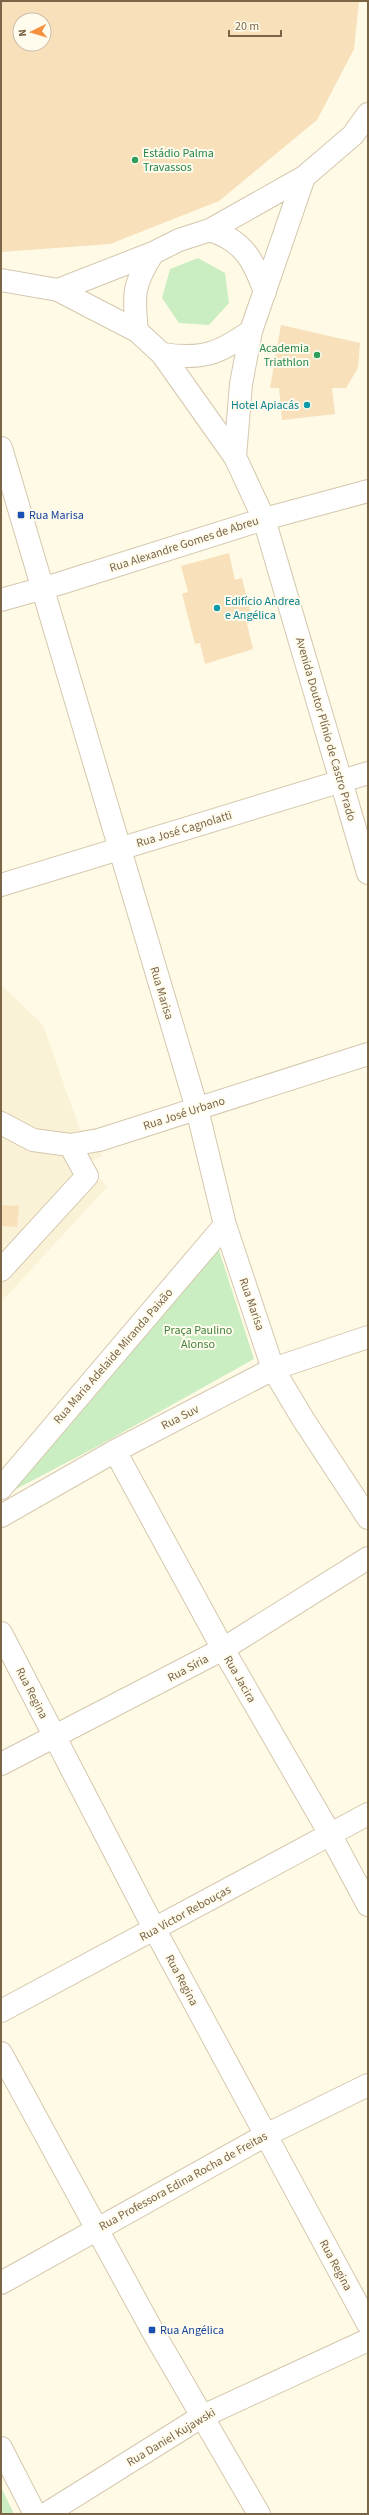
<svg xmlns="http://www.w3.org/2000/svg" width="369" height="2515" font-family="'Source Sans 3',sans-serif">
  <style>
    .residential { fill: #f9f2d6 }
    .green { fill: #caeec2 }
    .building { fill: #f7e0ba; fill-rule: evenodd }
    .lines { fill: none; stroke-linecap: round; stroke-linejoin: round }
    .minor-casing { stroke: #d5c7ad; stroke-width: 24 }
    .minor { stroke: #fff; stroke-width: 22 }
    .leisure-dot { fill: #2e9e5b; stroke: #fffcee; stroke-width: 1.5 }
    .culture-dot { fill: #0f9aa8; stroke: #fffcee; stroke-width: 1.5 }
    .transit-dot { fill: #1a4fb4; stroke: #fffcee; stroke-width: 1.5 }
    .labels { text-anchor: middle; stroke-width: 4; stroke-linejoin: round; paint-order: stroke }
    .leisure-label { font-size: 12px; fill: #27864d; stroke: #fffcee; text-anchor: start }
    .culture-label { font-size: 12px; fill: #0d838f; stroke: #fffcee; text-anchor: end }
    .transit-label { font-size: 12px; fill: #164399; stroke: #fffcee; text-anchor: start }
    .street-label { font-size: 12px; fill: #7b6547; stroke: #fffcee }
    .park-label { font-size: 12px; fill: #42823d; stroke: #fffcee }
  </style>
  <rect width="100%" height="100%" fill="#fffae6"/>
  <path class="residential" d="M1,985L43,1025L80,1130L97,1128L102,1156L87,1163L107,1187L1,1302Z"/>
  <path class="green" d="M198,258L225,273L229,303L209,325L179,323L162,298L170,269Z
    M217,1244L254,1359L100,1445L1,1497Z
    M1,2487L14,2514H1Z"/>
  <path class="building" d="M1,1H359L354,49L317,120L219,201L110,244L1,252ZM20,20H44V44H20Z
    M281,325L360,343L358,368L346,388H332L335,414L282,420L279,388H270Z
    M229,553L235,580L242,578L253,622L247,624L253,649L205,664L200,643L195,644L182,594L188,592L181,566Z
    M1,1205L19,1206L17,1227L1,1226Z"/>
  <g class="lines">
    <g class="minor-casing">
      <path id="minor" d="M210,230C244,241 254,261 265,292
        M1,280L58,290L137,331L162,354L235,457L264,519L368,873
        M58,290L153,253L179,240L210,230L304,177L353,135L368,114
        M137,331C133,295 133,284 153,253
        M162,354C202,360 218,354 251,331
        M1,448L197,1109L225,1225L273,1369L303,1419L368,1518
        M235,457L241,384L251,331L304,177
        M1,600L58,584L264,519L368,491
        M1,885L368,773
        M1,1123L33,1140L70,1145L99,1140L368,1054
        M1,1270L87,1176L70,1145
        M115,1451L223,1649L330,1834L368,1905
        M1,1488L225,1225
        M1,1516L115,1451L273,1369L368,1337
        M1,1633L155,1930L368,2324
        M1,1764L223,1649L368,1558
        M1,2011L368,1814
        M1,2053L152,2330L259,2514
        M1,2283L266,2135L368,2085
        M1,2448L35,2514
        M46,2514L201,2417L368,2340"/>
    </g>
    <use href="#minor" class="minor"/>
  </g>
  <g class="leisure-dot">
    <circle cx="135" cy="160" r="4"/>
    <circle cx="317" cy="355" r="4"/>
  </g>
  <g class="culture-dot">
    <circle cx="307" cy="405" r="4"/>
    <circle cx="217" cy="608" r="4"/>
  </g>
  <g class="transit-dot">
    <rect x="17" y="511" width="8" height="8" rx="2"/>
    <rect x="148" y="2326" width="8" height="8" rx="2"/>
  </g>
  <g class="labels">
    <g class="leisure-label">
      <text x="143" y="157">Estádio Palma<tspan x="143" dy="14">Travassos</tspan></text>
      <text x="309" y="352" text-anchor="end">Academia<tspan x="309" dy="14">Triathlon</tspan></text>
    </g>
    <g class="culture-label">
      <text x="299" y="409">Hotel Apiacás</text>
      <text x="225" y="605" text-anchor="start">Edifício Andrea<tspan x="225" dy="14">e Angélica</tspan></text>
    </g>
    <g class="transit-label">
      <text x="29" y="519">Rua Marisa</text>
      <text x="160" y="2334">Rua Angélica</text>
    </g>
    <g class="street-label">
      <text transform="translate(184 544) rotate(-18)" y="4">Rua Alexandre Gomes de Abreu</text>
      <text transform="translate(326 729) rotate(74)" y="4">Avenida Doutor Plínio de Castro Prado</text>
      <text transform="translate(184 829) rotate(-17)" y="4">Rua José Cagnolatti</text>
      <text transform="translate(162 993) rotate(73)" y="4">Rua Marisa</text>
      <text transform="translate(184 1113) rotate(-18)" y="4">Rua José Urbano</text>
      <text transform="translate(252 1304) rotate(71)" y="4">Rua Marisa</text>
      <text transform="translate(113 1356) rotate(-49)" y="4">Rua Maria Adelaide Miranda Paixão</text>
      <text transform="translate(180 1417) rotate(-27)" y="4">Rua Suv</text>
      <text transform="translate(188 1668) rotate(-28)" y="4">Rua Síria</text>
      <text transform="translate(240 1679) rotate(60)" y="4">Rua Jacira</text>
      <text transform="translate(32 1693) rotate(63)" y="4">Rua Regina</text>
      <text transform="translate(185 1913) rotate(-29)" y="4">Rua Victor Rebouças</text>
      <text transform="translate(182 1980) rotate(62)" y="4">Rua Regina</text>
      <text transform="translate(183 2181) rotate(-29)" y="4">Rua Professora Edina Rocha de Freitas</text>
      <text transform="translate(336 2265) rotate(62)" y="4">Rua Regina</text>
      <text transform="translate(171 2437) rotate(-31)" y="4">Rua Daniel Kujawski</text>
    </g>
    <g class="park-label">
      <text x="198" y="1334">Praça Paulino<tspan x="198" dy="14">Alonso</tspan></text>
    </g>
  </g>
  <rect width="369" height="2515" fill="none" stroke="#7b6547" stroke-width="4"/>
  <g transform="translate(32 32) rotate(265)"><circle r="19" fill="#fffcee" stroke="#cac0ab"/>
  <path d="M0-3L7 15L0 10L-7 15Z" fill="#f5903e"/>
  <text y="-6" font-size="11" font-weight="bold" text-anchor="middle" fill="#7b6547">N</text>
  </g>
  <path d="M229 30v6h52v-6" fill="none" stroke="#7b6547" stroke-width="2"/>
  <text x="235" y="30" font-size="12" fill="#7b6547" stroke="#fffcee" stroke-width="3" paint-order="stroke">20 m</text>
</svg>
